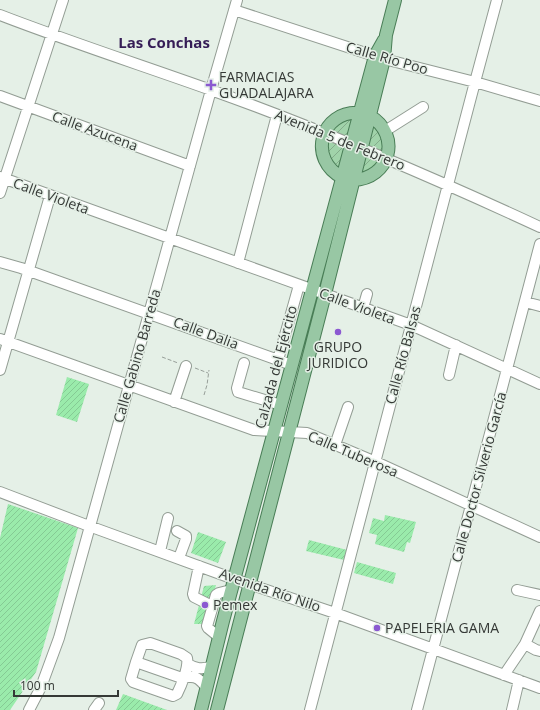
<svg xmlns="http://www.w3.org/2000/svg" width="540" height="710" font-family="'Open Sans',sans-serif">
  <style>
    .garden { fill: url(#garden-furrows) }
    .building { fill: url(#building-hatch) }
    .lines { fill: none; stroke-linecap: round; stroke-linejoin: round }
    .minor-casing { stroke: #939d94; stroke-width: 12 }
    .major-casing { stroke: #497d56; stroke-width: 14 }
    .path { stroke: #979f99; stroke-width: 1; stroke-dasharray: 4 2; stroke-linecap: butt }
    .minor { stroke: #fff; stroke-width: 10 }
    .major { stroke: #98c7a4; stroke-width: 12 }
    .poi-dot { fill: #8b59d1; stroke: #e5f0e7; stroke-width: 1.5 }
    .labels { text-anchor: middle; stroke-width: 3; stroke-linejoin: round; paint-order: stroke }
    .street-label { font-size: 14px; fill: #353936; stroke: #e5f0e7 }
    .poi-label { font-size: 14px; fill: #353936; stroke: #e5f0e7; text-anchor: start }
    .neighbourhood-label { font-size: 15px; font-weight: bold; fill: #351d56; stroke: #e5f0e7 }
  </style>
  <defs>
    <pattern id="garden-furrows" width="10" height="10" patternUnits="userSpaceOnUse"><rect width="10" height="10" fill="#a1d3aa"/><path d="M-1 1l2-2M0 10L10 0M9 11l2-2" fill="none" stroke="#84ac8b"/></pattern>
    <pattern id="building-hatch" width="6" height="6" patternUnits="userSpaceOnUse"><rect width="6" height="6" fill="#9aebab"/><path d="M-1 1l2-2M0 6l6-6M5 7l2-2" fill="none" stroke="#85ca94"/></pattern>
  </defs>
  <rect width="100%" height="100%" fill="#e5f0e7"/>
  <path class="garden" d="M355,115L347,141L328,130Z
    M369,122L383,133V154L363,146Z
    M325,139L346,146L337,173L335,171L325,140Z
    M362,153L384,162L355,178Z"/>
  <path class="building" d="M67,377L89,384L77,422L56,415Z
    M8,504L78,528L36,672L10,710H0V538Z
    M385,515L416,522L410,543L407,542L404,552L375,544L377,535L369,533L373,518L384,521Z
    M198,532L226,542L218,563L191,553Z
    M309,540L347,550L344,560L306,551Z
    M357,562L396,573L393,584L354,573Z
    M216,585L206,624H194L204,586Z
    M123,694L167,710H116Z"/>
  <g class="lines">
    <g class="minor-casing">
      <path id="minor" d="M234,10L384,59L475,82L540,101
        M0,15C70,42 141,65 211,90C323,130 432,177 540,227
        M0,96L190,166
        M385,131L423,107
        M0,177L411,325L540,384
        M0,193L63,0
        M0,262L21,268L292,365
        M238,263L277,115
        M525,302L540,306
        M363,308L367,294
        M0,339L254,430L307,433L376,462L540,537
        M278,360L299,285
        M244,363L237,388L238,392L281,405
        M0,370L50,196
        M449,375L456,345
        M174,402L186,366
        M335,445L348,407
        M0,492L89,526L234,579L335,613L540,688
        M177,531L186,536V539L179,558
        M160,551L168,518
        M199,566L193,594L194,597L212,606
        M517,590L540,595
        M219,637L208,628L207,626L216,595L219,593L231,590
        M525,644L536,650L540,651
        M136,662L131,679L133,682L173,696L177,694C181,686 189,667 187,658L181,654L150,643L142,645L136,662L179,677C183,678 185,677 189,677C197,676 201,681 206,687
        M188,664C196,669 202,669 211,667
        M504,675L525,644L540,611
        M29,710L41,687L59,638L211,90L237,0
        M94,710L99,703
        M310,710L475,82L497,0
        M417,710L540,244
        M512,710L519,680"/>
    </g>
    <g class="major-casing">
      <path id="major" d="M343,178C307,160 320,110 360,113
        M353,180C390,179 402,135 370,116
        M201,710L223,621L375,56L384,40
        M217,710L325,294L384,59L386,35L395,0"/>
    </g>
    <path class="path" d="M162,357L178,363
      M195,368L208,373
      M204,395L207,385L209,370"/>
    <use href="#minor" class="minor"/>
    <use href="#major" class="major"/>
  </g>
  <g class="poi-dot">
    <path d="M209 79h4v4h4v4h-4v4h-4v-4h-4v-4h4z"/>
    <circle cx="338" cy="332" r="4"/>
    <circle cx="205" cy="605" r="4"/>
    <circle cx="377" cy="628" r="4"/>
  </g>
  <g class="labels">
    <g class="street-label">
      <text transform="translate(387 58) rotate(16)" y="5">Calle Río Poo</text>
      <text transform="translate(95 131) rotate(20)" y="5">Calle Azucena</text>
      <text transform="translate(340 140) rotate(22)" y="5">Avenida 5 de Febrero</text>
      <text transform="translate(51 196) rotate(20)" y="5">Calle Violeta</text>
      <text transform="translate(357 306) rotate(20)" y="5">Calle Violeta</text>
      <text transform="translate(206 333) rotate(20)" y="5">Calle Dalia</text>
      <text transform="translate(403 355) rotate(-75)" y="5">Calle Río Balsas</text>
      <text transform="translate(137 356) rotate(-74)" y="5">Calle Gabino Barreda</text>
      <text transform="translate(276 367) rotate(-75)" y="5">Calzada del Ejército</text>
      <text transform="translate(353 454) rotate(23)" y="5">Calle Tuberosa</text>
      <text transform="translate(479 477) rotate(-75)" y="5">Calle Doctor Silverio García</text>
      <text transform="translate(270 590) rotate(19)" y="5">Avenida Río Nilo</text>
    </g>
    <g class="poi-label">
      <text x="219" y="82">FARMACIAS<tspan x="219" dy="16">GUADALAJARA</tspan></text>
      <text x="338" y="352" text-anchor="middle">GRUPO<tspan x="338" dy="16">JURIDICO</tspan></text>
      <text x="213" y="610">Pemex</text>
      <text x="385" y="633">PAPELERIA GAMA</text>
    </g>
    <g class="neighbourhood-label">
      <text x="164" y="48">Las Conchas</text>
    </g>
  </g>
  <path d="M14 690v6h104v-6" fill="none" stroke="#353936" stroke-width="2"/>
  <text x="20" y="690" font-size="12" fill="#353936" stroke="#e5f0e7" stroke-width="3" paint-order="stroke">100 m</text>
</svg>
